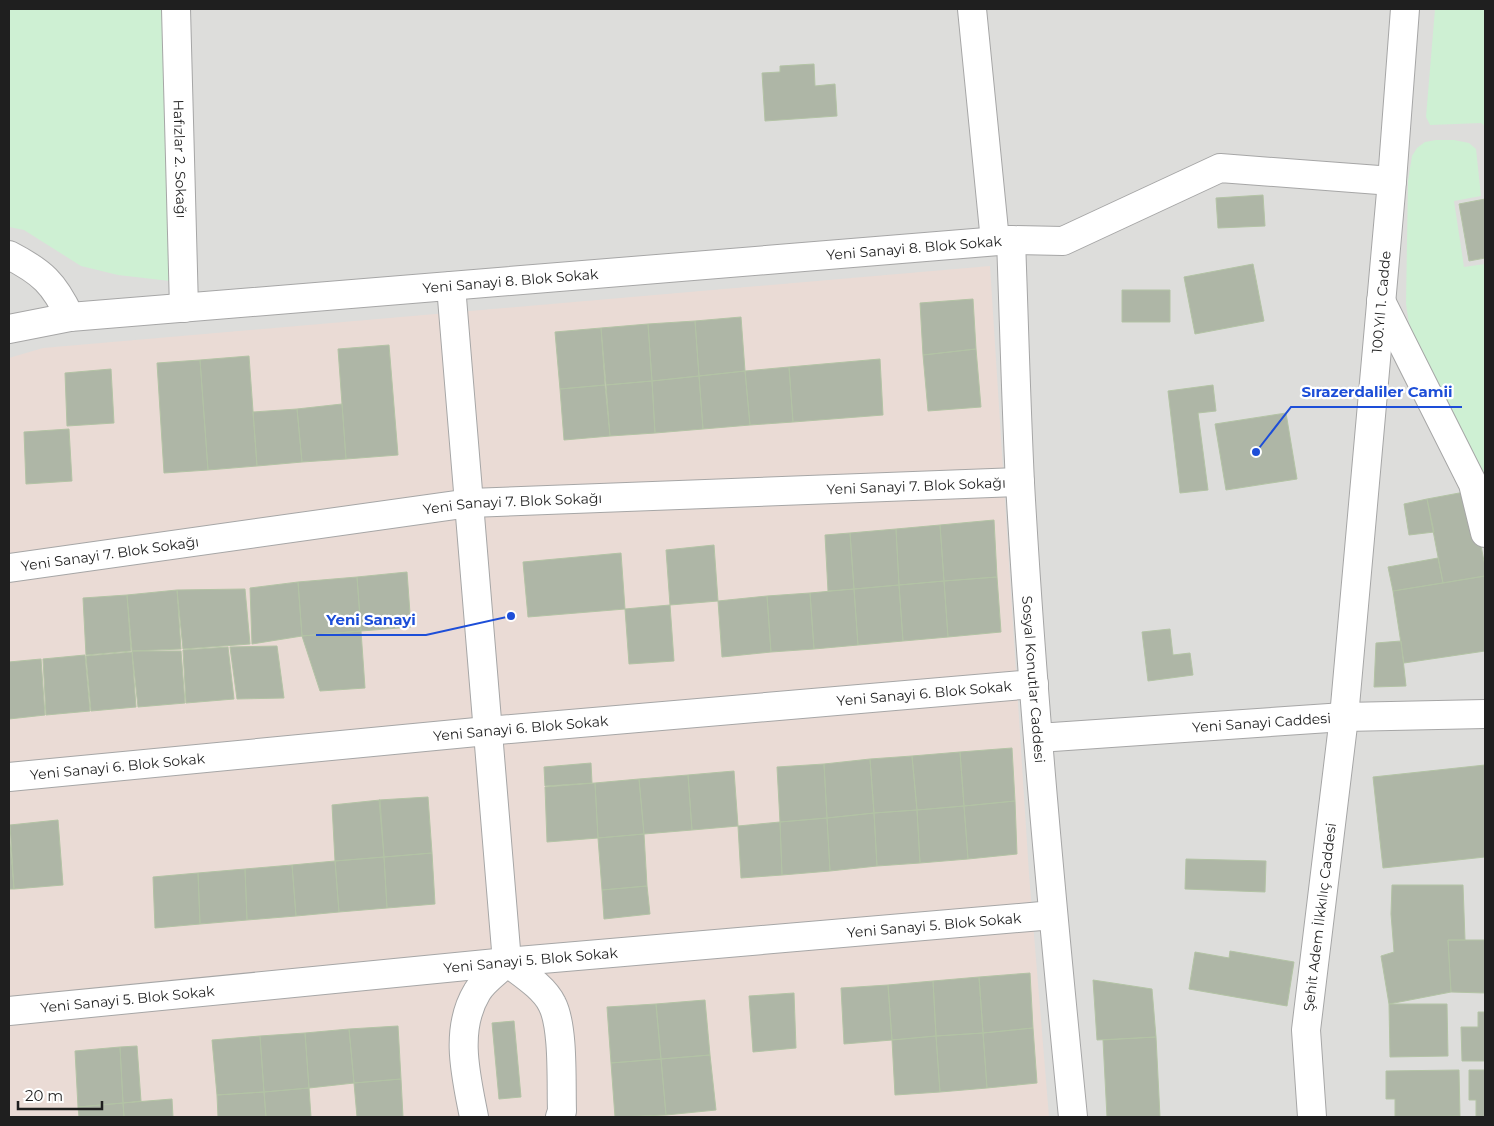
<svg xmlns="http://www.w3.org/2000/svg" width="1494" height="1126" font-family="Montserrat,sans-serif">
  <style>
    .residential { fill: #dddddb }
    .industrial { fill: #eadbd5 }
    .farmland { fill: #cef0d3 }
    .building { fill: #aeb6a6; stroke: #b3c3a5 }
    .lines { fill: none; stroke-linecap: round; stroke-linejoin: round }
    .minor-casing { stroke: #a6a6a6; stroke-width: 30 }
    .minor { stroke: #fff; stroke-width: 28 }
    .labels { text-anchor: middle; stroke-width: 4.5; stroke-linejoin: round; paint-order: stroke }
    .street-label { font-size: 14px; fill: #1f1f1f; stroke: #fff }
    .leader { fill: none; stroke: #1d4ed8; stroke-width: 2 }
    .callout-dot { fill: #1d4ed8; stroke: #fff; stroke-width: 2 }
    .callout-label { font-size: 15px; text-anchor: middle; font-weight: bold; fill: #1d4ed8; stroke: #fff; stroke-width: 4.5; stroke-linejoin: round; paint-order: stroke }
  </style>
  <rect width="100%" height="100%" fill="#e7f0e4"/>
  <path class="residential" d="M9,9H1485V1117H9Z"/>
  <path class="industrial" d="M990,266L1029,874L1049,1117H9V358L43,348Z"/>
  <path class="farmland" d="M9,9H170V281L118,275L81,266L24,230L9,227Z
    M1435,9H1485V126L1481,123L1430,125L1426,117Z
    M1436,140H1454L1469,143L1476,149L1481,196L1454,201L1464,267L1485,264V504L1469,456L1409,324L1406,304L1408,181L1412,156L1417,148L1425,142Z"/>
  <path class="building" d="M814,64L815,86L835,84L837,116L765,121L762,73L780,72V66Z
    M1263,195L1265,226L1218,228L1216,198Z
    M1485,199V258L1469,261L1459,204Z
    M1253,264L1264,321L1195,334L1184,277Z
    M1122,290H1170V322H1122Z
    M973,299L976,349L923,355L920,303Z
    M741,317L745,371L699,376L695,321Z
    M695,321L699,376L652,381L648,324Z
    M648,324L652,381L606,385L601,328Z
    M601,328L605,385L560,389L555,332Z
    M389,345L398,455L346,459L338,349Z
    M976,349L981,407L928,411L923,355Z
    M249,356L257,466L208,470L200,360Z
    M880,359L883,415L793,422L789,367Z
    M200,360L208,470L164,473L157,363Z
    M789,367L793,422L750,425L745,371Z
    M111,369L114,423L67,426L65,373Z
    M745,371L750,425L703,429L699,376Z
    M699,376L703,429L655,433L652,381Z
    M652,381L655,433L610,436L606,385Z
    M605,385L610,436L564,440L560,389Z
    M1213,385L1216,411L1198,413L1208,490L1180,493L1168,391Z
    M342,404L346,459L302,462L297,409Z
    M297,409L302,462L257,466L253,412Z
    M1286,413L1297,479L1226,490L1215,424Z
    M69,429L72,481L26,484L24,432Z
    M1470,491L1485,566V576L1443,583L1427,499Z
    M1427,499L1434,532L1409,535L1404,504Z
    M994,520L997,577L944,581L940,525Z
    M940,525L944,581L899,585L896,529Z
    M896,529L899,585L854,589L850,533Z
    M850,533L854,589L828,591L825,535Z
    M714,545L718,601L670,605L666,550Z
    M621,553L625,609L528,617L523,562Z
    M1438,558L1443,583L1393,591L1388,567Z
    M407,572L411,627L361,631L357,577Z
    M1485,576V651L1404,663L1393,591Z
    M357,577L361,631L302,636L298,582Z
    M997,577L1001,632L948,637L944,581Z
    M944,581L948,637L903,641L899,585Z
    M298,582L302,636L252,644L250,588Z
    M899,585L903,641L858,645L854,589Z
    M245,589L250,644L183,649L177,590Z
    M854,589L858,645L814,649L810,593Z
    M177,590L181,649L132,651L127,595Z
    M810,593L814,649L771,652L767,596Z
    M127,595L131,651L86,655L83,598Z
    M767,596L771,652L722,657L718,601Z
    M670,605L674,661L629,664L625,609Z
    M1170,629L1173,655L1190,653L1193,675L1148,681L1142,632Z
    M361,631L365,688L320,691L302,636Z
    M1401,641L1406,686L1374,687L1376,643Z
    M277,646L284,698L237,699L230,647Z
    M228,647L234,699L186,703L183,650Z
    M132,651H181L185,703L138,707Z
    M132,652L136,707L91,711L86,656Z
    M85,655L90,711L46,715L43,659Z
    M41,659L45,715L9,719V662Z
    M1012,748L1015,801L964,806L960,752Z
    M960,752L964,806L917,810L912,756Z
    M912,756L917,810L874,813L870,759Z
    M870,759L874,813L827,818L824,764Z
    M591,763L592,783L545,786L544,767Z
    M824,764L827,818L780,822L777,767Z
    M1485,765V857L1383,868L1373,777Z
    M734,771L738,826L692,830L688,775Z
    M688,775L692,830L644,834L639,779Z
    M639,779L644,834L598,838L595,783Z
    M595,783L598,838L547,842L545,787Z
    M428,797L432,853L384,857L379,800Z
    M380,800L384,857L335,861L332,805Z
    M1015,801L1017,854L968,859L964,806Z
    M964,806L968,859L920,863L917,810Z
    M917,810L920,863L877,866L874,813Z
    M874,813L877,866L830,871L827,818Z
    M827,818L830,871L782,875L780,822Z
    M58,820L63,885L14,889L10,825Z
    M780,822L782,875L741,878L738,826Z
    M9,831L14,889H9Z
    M644,834L647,886L602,890L598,838Z
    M432,853L435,904L387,908L384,857Z
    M384,857L387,908L339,912L335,861Z
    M1186,859L1266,861L1265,892L1185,889Z
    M335,861L339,912L296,916L292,865Z
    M292,865L296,916L247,920L245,869Z
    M245,869L247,920L200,924L198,873Z
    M198,873L200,924L155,928L153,877Z
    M1392,885H1463L1465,940H1448L1451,992L1389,1004L1381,956L1394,952L1391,914Z
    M647,886L650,914L604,919L602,890Z
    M1448,940H1485V993L1451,992Z
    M1230,951L1294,962L1287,1006L1189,989L1195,952L1229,958Z
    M1030,973L1033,1028L983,1033L979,977Z
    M979,977L983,1033L936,1036L933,981Z
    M1093,980L1152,989L1156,1037L1097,1040Z
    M933,981L936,1036L892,1040L888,985Z
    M888,985L892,1040L844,1044L841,988Z
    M794,993L796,1048L753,1052L749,996Z
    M705,1000L710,1055L661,1059L656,1004Z
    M656,1004L661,1059L611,1063L607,1007Z
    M1389,1004H1447L1448,1056L1390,1057Z
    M1478,1012H1485V1061H1462L1461,1027H1478Z
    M514,1021L521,1097L499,1099L492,1023Z
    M398,1026L401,1079L354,1083L349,1029Z
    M1033,1028L1037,1083L987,1088L983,1033Z
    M349,1029L354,1083L309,1088L305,1033Z
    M305,1033L309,1088L264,1092L260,1036Z
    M983,1033L987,1088L940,1092L936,1036Z
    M260,1036L264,1092L217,1095L212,1040Z
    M936,1036L940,1092L895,1095L892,1040Z
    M1156,1037L1160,1117H1107L1103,1040Z
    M137,1046L141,1101L123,1103L120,1047Z
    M120,1047L123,1103L78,1107L75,1051Z
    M710,1055L716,1110L666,1115L661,1059Z
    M661,1059L666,1115L615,1117L611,1063Z
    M1459,1070L1460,1116L1395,1117V1099H1386V1071Z
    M1469,1070H1485V1117H1476V1100H1469Z
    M401,1079L403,1117H357L354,1083Z
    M309,1088L311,1117H266L264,1092Z
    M264,1092L266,1117H218L217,1095Z
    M172,1099L173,1117H124L123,1103Z
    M123,1103L124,1117H79L78,1107Z"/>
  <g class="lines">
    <g class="minor-casing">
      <g id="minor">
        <path id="s1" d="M176,9L184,308"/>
        <path d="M972,9L995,241"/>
        <path id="s2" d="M1011,240C1014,321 1016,402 1020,483C1032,695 1052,906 1073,1117"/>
        <path d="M9,255C42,272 54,283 70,317"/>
        <path d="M451,286L507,962C498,971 483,981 477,992C454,1030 466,1076 474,1117"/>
        <path d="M1381,301L1473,484L1485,533"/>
        <path id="s3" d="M9,329L70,317L1011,240L1063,241L1220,168L1392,181"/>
        <path id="s4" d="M9,568L470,503L1020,482"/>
        <path id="s5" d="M1038,738L1344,717L1485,714"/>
        <path id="s6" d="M9,777L487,731L1034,684"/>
        <path d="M507,962C521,973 544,987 552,1004C564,1027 561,1084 562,1111L560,1117"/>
        <path id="s7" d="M9,1011L507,962L1053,915"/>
        <path id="s8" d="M1312,1117L1306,1030L1344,717L1392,181L1405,9"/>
      </g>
    </g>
    <use href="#minor" class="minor"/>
  </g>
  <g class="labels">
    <g class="street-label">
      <text dy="5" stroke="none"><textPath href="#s1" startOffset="150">Hafızlar 2. Sokağı</textPath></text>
      <text dy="5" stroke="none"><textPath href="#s3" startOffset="909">Yeni Sanayi 8. Blok Sokak</textPath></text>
      <text dy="5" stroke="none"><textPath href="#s3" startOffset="504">Yeni Sanayi 8. Blok Sokak</textPath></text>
      <text dy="5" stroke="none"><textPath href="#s8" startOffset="819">100.Yıl 1. Cadde</textPath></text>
      <text dy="5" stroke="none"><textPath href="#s4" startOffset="912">Yeni Sanayi 7. Blok Sokağı</textPath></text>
      <text dy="5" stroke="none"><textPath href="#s4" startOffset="508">Yeni Sanayi 7. Blok Sokağı</textPath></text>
      <text dy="5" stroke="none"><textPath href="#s4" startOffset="102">Yeni Sanayi 7. Blok Sokağı</textPath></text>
      <text dy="5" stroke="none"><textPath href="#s2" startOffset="440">Sosyal Konutlar Caddesi</textPath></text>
      <text dy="5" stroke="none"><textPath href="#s6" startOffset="919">Yeni Sanayi 6. Blok Sokak</textPath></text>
      <text dy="5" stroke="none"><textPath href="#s5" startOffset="224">Yeni Sanayi Caddesi</textPath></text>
      <text dy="5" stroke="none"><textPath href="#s6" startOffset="514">Yeni Sanayi 6. Blok Sokak</textPath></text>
      <text dy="5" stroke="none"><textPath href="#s6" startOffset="109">Yeni Sanayi 6. Blok Sokak</textPath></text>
      <text dy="5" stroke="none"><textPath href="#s8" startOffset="201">Şehit Adem İlkkılıç Caddesi</textPath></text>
      <text dy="5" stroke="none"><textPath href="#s7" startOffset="929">Yeni Sanayi 5. Blok Sokak</textPath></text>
      <text dy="5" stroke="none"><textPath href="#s7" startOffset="524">Yeni Sanayi 5. Blok Sokak</textPath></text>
      <text dy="5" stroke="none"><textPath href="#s7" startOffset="119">Yeni Sanayi 5. Blok Sokak</textPath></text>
    </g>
  </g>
  <path class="leader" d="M1256 452L1291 407H1462M511 616L426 635H316"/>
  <g class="callout-dot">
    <circle cx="1256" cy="452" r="5"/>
    <circle cx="511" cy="616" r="5"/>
  </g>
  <g class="callout-label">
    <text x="1377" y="397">Sırazerdaliler Camii</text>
    <text x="371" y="625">Yeni Sanayi</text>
  </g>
  <rect width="1494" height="1126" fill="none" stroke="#1f1f1f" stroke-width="20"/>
  <path d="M18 1101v8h84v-8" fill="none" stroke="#1f1f1f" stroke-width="2.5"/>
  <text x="25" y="1101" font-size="15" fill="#1f1f1f" stroke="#ffffff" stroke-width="4" paint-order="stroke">20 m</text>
</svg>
